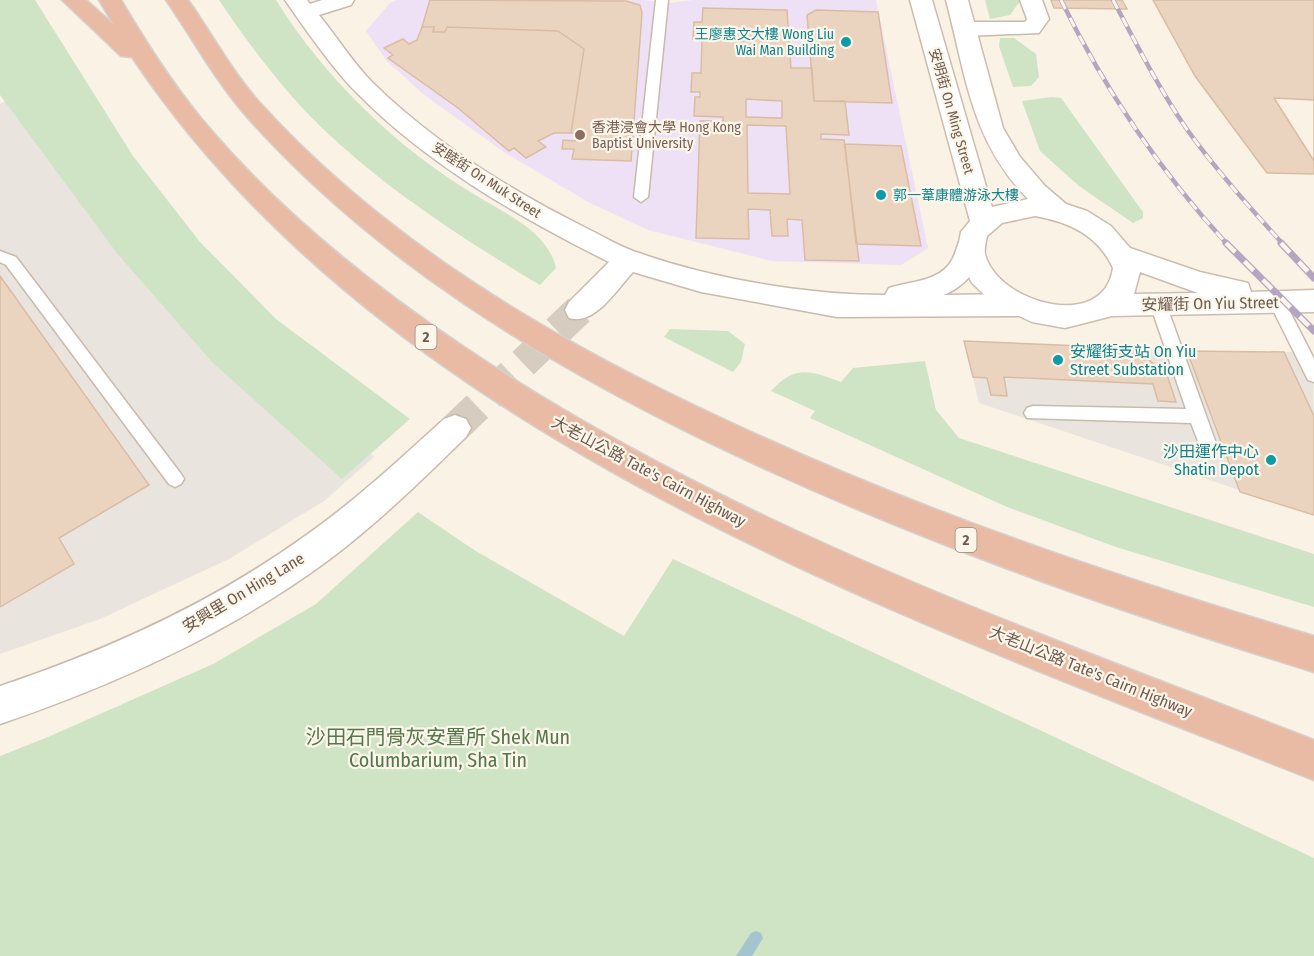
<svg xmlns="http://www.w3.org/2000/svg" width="1314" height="956" font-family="'Fira Sans Condensed','Noto Sans TC',sans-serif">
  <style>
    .industrial { fill: #e9e4de }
    .education { fill: #efe1f5 }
    .green { fill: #cfe4c5 }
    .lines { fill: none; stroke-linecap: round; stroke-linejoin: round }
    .stream { fill: #a4c5cf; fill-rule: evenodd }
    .building { fill: #ead4c0; stroke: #dabca3; stroke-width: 1.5; fill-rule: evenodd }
    .street-tunnel { stroke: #d6ccbf; stroke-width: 31; stroke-dasharray: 31 16; stroke-linecap: butt }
    .lane-casing { stroke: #c8bbad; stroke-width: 3 }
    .street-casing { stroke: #c8bbad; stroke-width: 3 }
    .secondary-casing { stroke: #cdbdae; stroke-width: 3 }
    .highway-casing { stroke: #d6d1cd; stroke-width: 3 }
    .lane { fill: #fff; fill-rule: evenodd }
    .street { fill: #fff; fill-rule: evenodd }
    .secondary { fill: #fff; fill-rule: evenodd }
    .highway { fill: #eabba4; fill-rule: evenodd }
    .rail-far1-casing { stroke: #b6a5c0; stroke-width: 4.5 }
    .rail-casing { stroke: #b6a5c0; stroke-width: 7 }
    .rail-far1 { stroke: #fcf6ea; stroke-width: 3; stroke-dasharray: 10; stroke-linecap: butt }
    .rail { stroke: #fcf6ea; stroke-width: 4.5; stroke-dasharray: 13; stroke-linecap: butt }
    .culture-dot { fill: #0f9aa8; stroke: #fcf6ea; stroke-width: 2 }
    .education-dot { fill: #8d6e63; stroke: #fcf6ea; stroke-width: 2 }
    .labels { text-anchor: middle; stroke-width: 4.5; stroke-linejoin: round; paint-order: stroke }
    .far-culture-label { font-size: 14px; fill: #0d838f; stroke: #fcf6ea; text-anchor: end }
    .far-street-label { font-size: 14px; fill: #6d5b4e; stroke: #fcf6ea }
    .far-education-label { font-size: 14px; fill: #785e54; stroke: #fcf6ea; text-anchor: start }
    .shield { fill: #fcf6ea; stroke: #988a7d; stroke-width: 1.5 }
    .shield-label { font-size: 15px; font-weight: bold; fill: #6d5b4e }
    .street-label { font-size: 16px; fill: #6d5b4e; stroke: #fcf6ea }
    .culture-label { font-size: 16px; fill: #0d838f; stroke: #fcf6ea; text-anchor: start }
    .near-park-label { font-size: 20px; fill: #54774b; stroke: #fcf6ea }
  </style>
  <rect width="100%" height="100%" fill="#f9f2e5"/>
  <path class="industrial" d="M16,93L262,333L374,457L324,501L229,559L100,619L0,654V104Z
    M964,341L1187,351L1313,352L1314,515L979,403Z"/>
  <path class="education" d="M397,0H643L669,3L693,0H876L928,248L901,265L772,261L648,230L588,202L504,152L423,94L386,60L366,31L390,3Z"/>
  <path class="green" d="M0,0H35L133,156L200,242L276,319L410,419L342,479L212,362L116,252L0,95Z
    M219,0H276C325,79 398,149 477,196C506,214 548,232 556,268L540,285C463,239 387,190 322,128C283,90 249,45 219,0Z
    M985,0H1021L1010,15L990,19Z
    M1000,38H1014L1036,54L1039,77L1031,86L1013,87L999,46Z
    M1051,97L1061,98L1143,212V218L1133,223L1079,186L1040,151L1022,101Z
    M670,329L728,331L745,344L741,362L733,372L664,337Z
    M925,361L936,410L959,438L1314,554V607L1116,547L1007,507L810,418L815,411L771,391C795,364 811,371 841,382L853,368Z
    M418,512L474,550L624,636L673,559L1314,858V956H0V756L48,737L213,664L316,604Z"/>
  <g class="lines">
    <path class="stream" d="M756,931L761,933L763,938L752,956H736L751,933Z"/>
  </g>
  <path class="building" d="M430,0L626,1L640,5L642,13L631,161L572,159L574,149H562L563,140L575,141L577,134L571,133L584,49L558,31L447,27L445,32H433L434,27H422Z
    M1051,0H1122L1127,9L1054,8Z
    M1153,0H1314V174L1267,173L1195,76Z
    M703,8L787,10L791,68H812L814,101H845L849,135L821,134V139L844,140L859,261L805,260L802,220L787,219L788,236H772L770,210L748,209L749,239L696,238L700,121H723V117L694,116L695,97H700V92H691L692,73H701L702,39H693L694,22H702ZM746,99L782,101V118L746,117ZM747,125L786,126L790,194L748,193Z
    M816,10L878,12L892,103L814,101L807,15Z
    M422,27H434L433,32H445L447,27L558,31L584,49L571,133H554L538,141L546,147L526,158L514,148L509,151L458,108L388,58L393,55L384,48L403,39L409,44L417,40Z
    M1274,98L1314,100V161Z
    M845,144L901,146L921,246L856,244Z
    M0,276L149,485L59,538L74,564L0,607Z
    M964,341L1131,348L1166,372L1176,402L1158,401L1153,384L1004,377L1007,396L991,395L987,378L973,377Z
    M1187,351L1284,352L1314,416V515L1240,492Z"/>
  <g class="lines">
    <path class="street-tunnel" d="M455,428L579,310"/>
    <g class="lane-casing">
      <path id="lane" d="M656,0H668L648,197L641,202L634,197Z
        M0,251L16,257L181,474L184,479L181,484L175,487L169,484L6,265L0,262Z
        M1277,296L1283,298L1314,359V382L1308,380L1269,302Z
        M1158,298L1166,304L1218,449L1215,454L1209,456L1203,454L1191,423L1027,418L1024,413L1027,408L1033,406L1186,409L1150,304Z"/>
    </g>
    <g class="street-casing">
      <path id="street" d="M285,0H307L310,4L322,0H354L351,5L319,15C337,37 353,63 373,83C434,143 513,192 590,230C606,238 623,248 639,253C713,279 807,295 885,295L889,288C910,281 940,282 952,260C956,253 957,245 961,238L971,235L981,238L985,245C978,269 967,285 944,295L1017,294L1027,297L1031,305L1027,313L1017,316L837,317L701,292L633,272C617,289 595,326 569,318L565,310L569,302L609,262C519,217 428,165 357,93C332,68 304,27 285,0Z
        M1020,0H1042L1049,19L1039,33L965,36L957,34L954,29L957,24L965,22H1025L1027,19Z
        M455,415L466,419L471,428L466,437C422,480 379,522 330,559C230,633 117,684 0,724V686C108,650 212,603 305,536C355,501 399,460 444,419Z"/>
    </g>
    <g class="secondary-casing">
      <path id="secondary" d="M910,0H932L992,207L1028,199C971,141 966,76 946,0H968L1003,128L1020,157L1045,186L1066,204L1087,211L1111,226L1130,248L1200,272L1248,283L1251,292L1314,290V312L1112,316L1065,328L1032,322L994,304L972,283L957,253L961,232L970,221ZM1035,216C1069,222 1098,235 1113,268C1104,333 997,303 985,254C984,249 986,241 987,236L1002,223ZM1140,272L1198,293L1134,294Z"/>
    </g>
    <g class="highway-casing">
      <path id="highway" d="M62,0H86L114,25L99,0H121C148,46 176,90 211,130C283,214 369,283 461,345C722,522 1022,627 1314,740V780C905,618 386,438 132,57L121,56Z
        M166,0H188C212,34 232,72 260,103C387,243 553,340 723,419C914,509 1112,576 1314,636V672C1107,608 903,536 708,442C538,359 375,260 248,118C216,82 193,39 166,0Z"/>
    </g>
    <use href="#lane" class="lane"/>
    <use href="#street" class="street"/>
    <use href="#secondary" class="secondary"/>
    <use href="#highway" class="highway"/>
    <g class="rail-far1-casing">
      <path id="rail-far1" d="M1061,0C1105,90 1159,170 1227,244
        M1113,0C1136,43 1158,87 1186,128C1215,169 1249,207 1283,244"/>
    </g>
    <g class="rail-casing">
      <path id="rail" d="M1226,243L1314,331
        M1281,243L1314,278"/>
    </g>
    <use href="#rail-far1" class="rail-far1"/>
    <use href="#rail" class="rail"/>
  </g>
  <g class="culture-dot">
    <circle cx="846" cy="42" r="6"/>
    <circle cx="881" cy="195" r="6"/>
    <circle cx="1058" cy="360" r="6"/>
    <circle cx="1271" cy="460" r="6"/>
  </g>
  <circle class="education-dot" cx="580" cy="135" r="6"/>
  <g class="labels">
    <g class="far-culture-label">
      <text x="834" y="39">王廖惠文大樓 Wong Liu<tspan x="834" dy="16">Wai Man Building</tspan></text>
      <text x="893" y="200" text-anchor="start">郭一葦康體游泳大樓</text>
    </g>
    <g class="far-street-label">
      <text transform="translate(952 111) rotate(74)" y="5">安明街 On Ming Street</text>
      <text transform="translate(487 180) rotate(33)" y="5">安睦街 On Muk Street</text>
    </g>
    <g class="far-education-label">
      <text x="592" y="132">香港浸會大學 Hong Kong<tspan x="592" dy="16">Baptist University</tspan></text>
    </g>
    <g class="shield">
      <rect x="415.5" y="325" width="21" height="24" rx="4.5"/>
      <rect x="955.5" y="528" width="21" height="24" rx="4.5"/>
    </g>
    <g class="shield-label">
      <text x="426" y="342">2</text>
      <text x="966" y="545">2</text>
    </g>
    <g class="street-label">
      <text transform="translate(1210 303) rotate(-1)" y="6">安耀街 On Yiu Street</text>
      <text transform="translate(649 471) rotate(28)" y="6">大老山公路 Tate's Cairn Highway</text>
      <text transform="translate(243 592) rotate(-31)" y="6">安興里 On Hing Lane</text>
      <text transform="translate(1091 671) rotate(22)" y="6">大老山公路 Tate's Cairn Highway</text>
    </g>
    <g class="culture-label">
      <text x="1070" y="357">安耀街支站 On Yiu<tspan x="1070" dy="18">Street Substation</tspan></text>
      <text x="1259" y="457" text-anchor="end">沙田運作中心<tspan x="1259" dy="18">Shatin Depot</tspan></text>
    </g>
    <g class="near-park-label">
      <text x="438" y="744">沙田石門骨灰安置所 Shek Mun<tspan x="438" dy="23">Columbarium, Sha Tin</tspan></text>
    </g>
  </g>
</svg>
